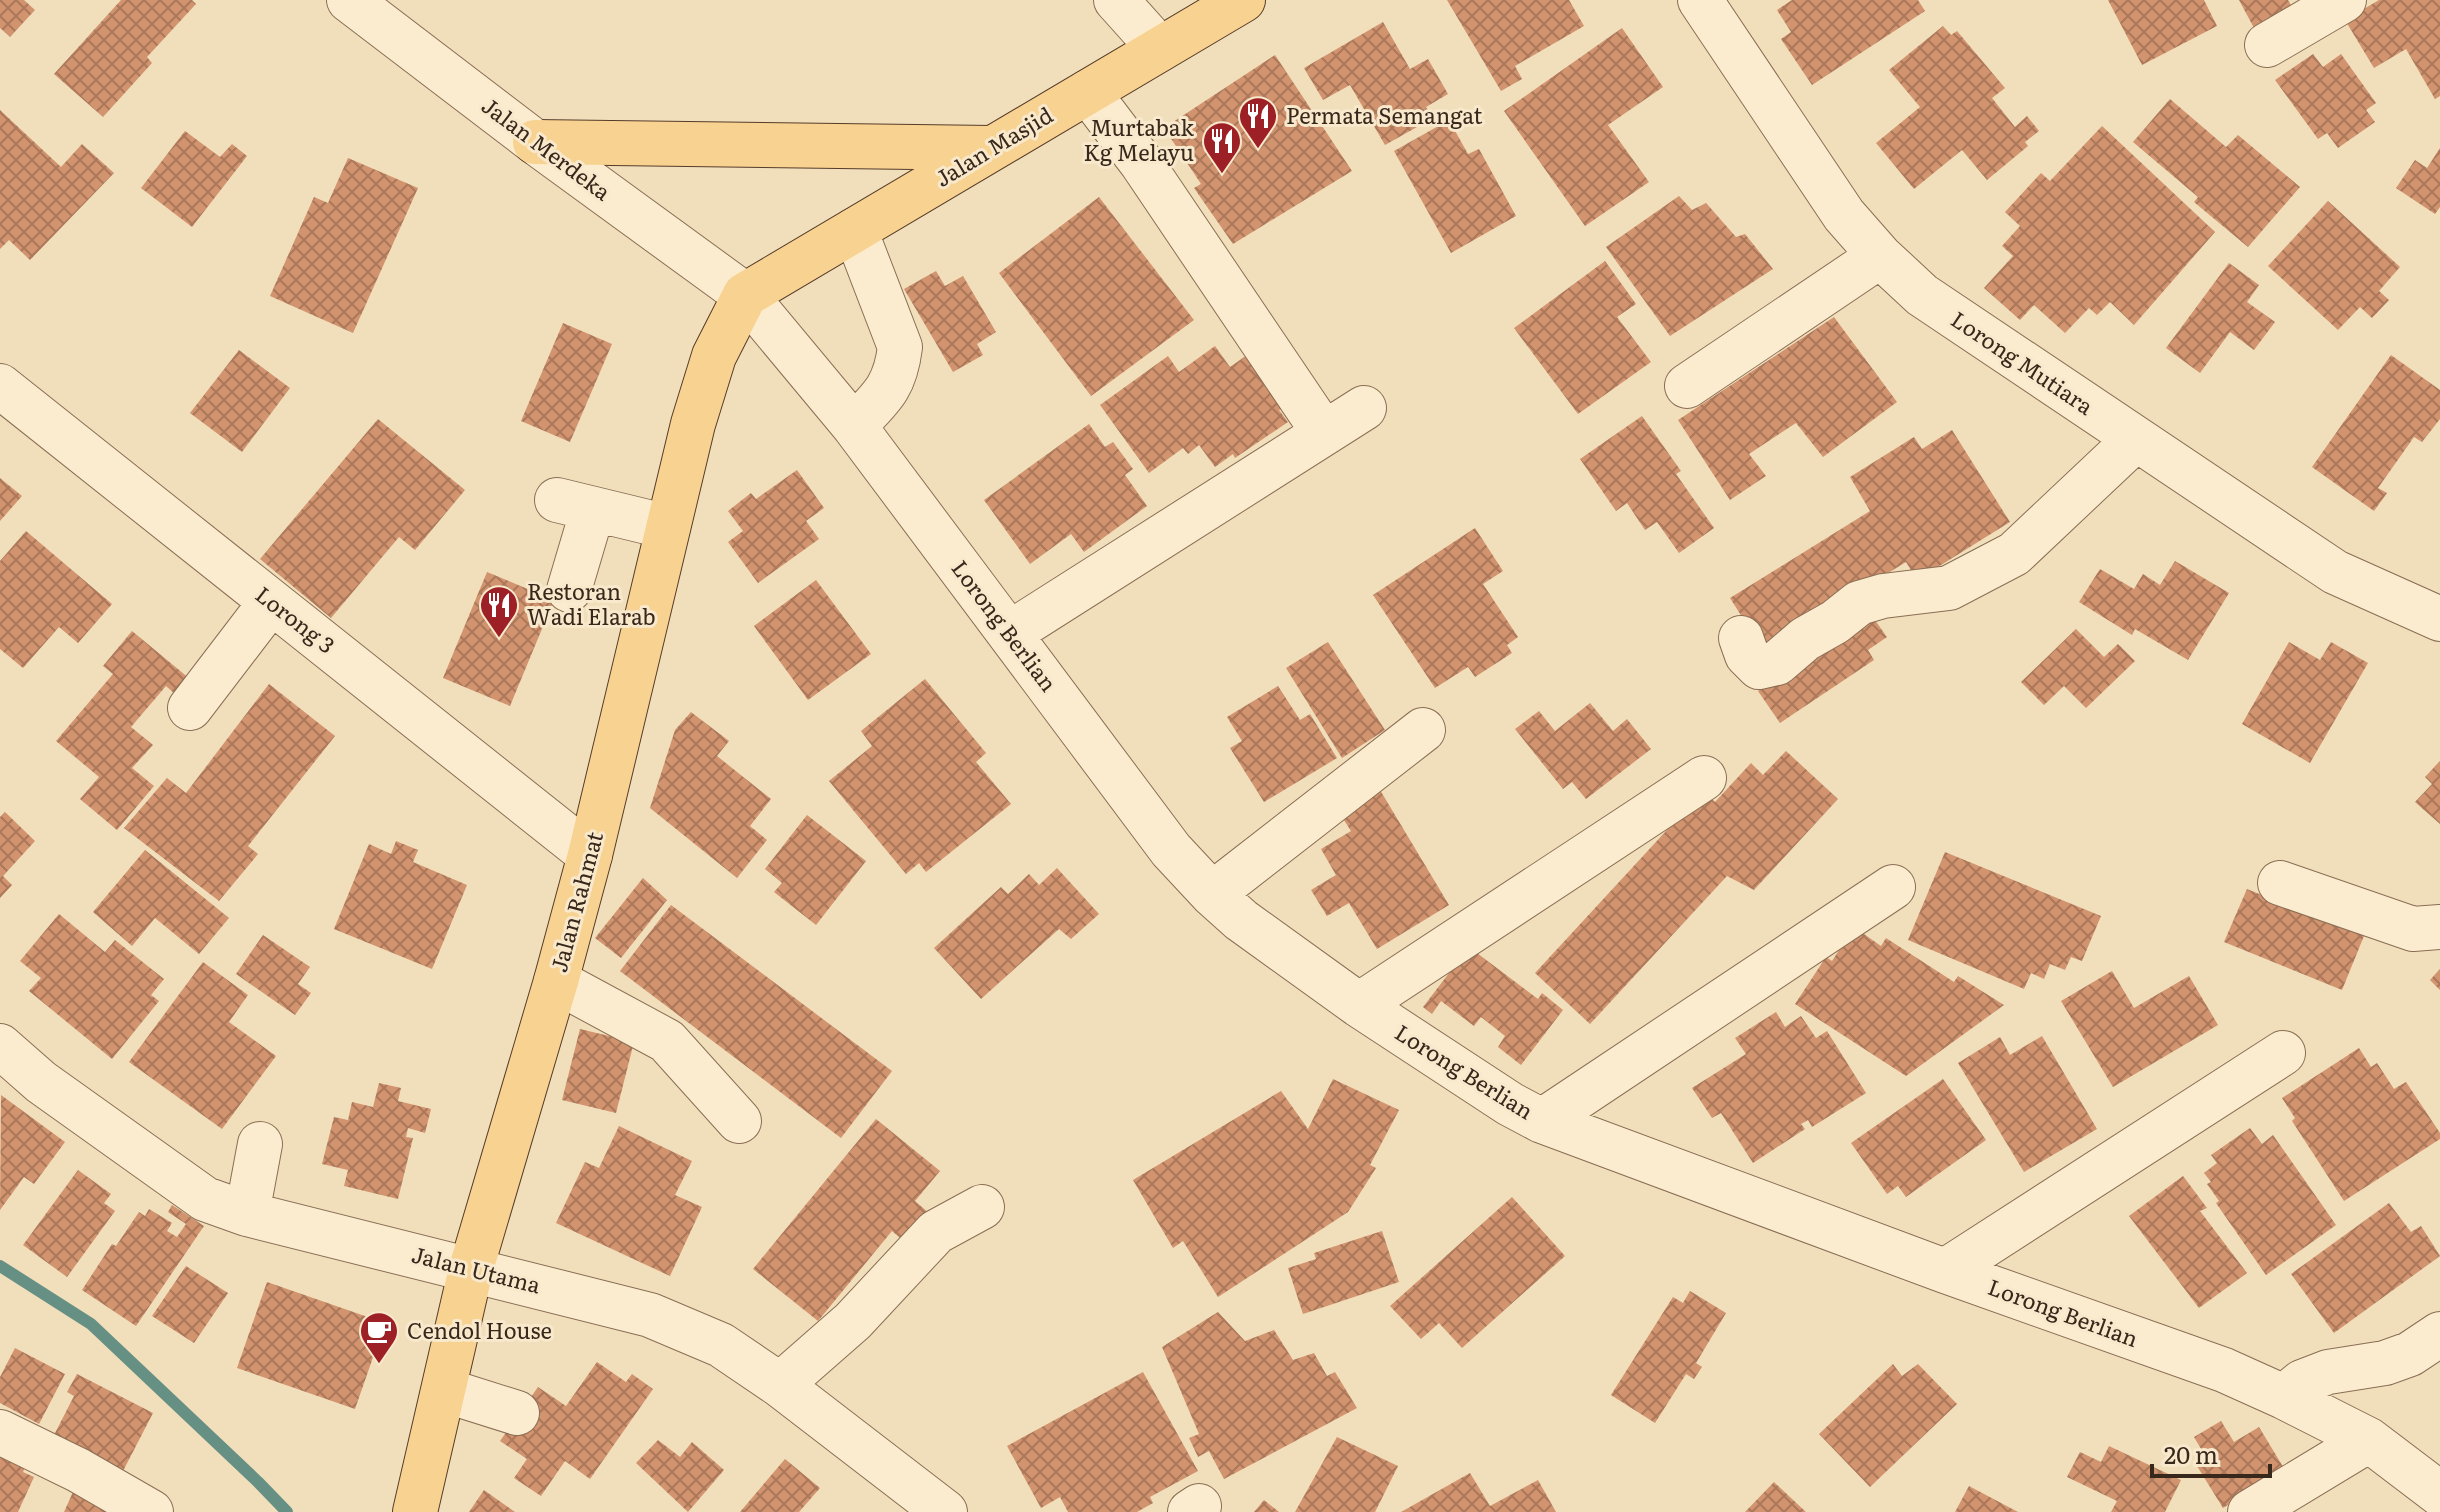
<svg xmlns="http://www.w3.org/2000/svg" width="2440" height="1512" font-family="Literata,serif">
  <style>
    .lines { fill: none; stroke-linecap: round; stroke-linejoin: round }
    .stream { stroke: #679084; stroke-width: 12 }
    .building { fill: url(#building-cross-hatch) }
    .minor-casing { stroke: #8a6e54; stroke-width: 46 }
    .major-casing { stroke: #573c2a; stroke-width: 46 }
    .minor { stroke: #fbecd0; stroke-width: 44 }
    .major { stroke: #f8d290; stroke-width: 44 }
    .labels { text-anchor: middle; stroke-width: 6; stroke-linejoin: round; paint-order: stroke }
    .poi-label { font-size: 22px; fill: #38271b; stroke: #f8e9cc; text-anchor: start }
    .street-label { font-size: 22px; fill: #38271b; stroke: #f8e9cc }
  </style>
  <defs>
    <pattern id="building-cross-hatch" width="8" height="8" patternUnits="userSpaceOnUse" patternTransform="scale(2)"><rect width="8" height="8" fill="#d2936f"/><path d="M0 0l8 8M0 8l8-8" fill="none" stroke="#ab785a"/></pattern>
  </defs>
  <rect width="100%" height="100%" fill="#f1dfbc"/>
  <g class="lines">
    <path class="stream" d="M0,1266L91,1324L258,1482L287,1512"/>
  </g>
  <path class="building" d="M0,0H24L35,10L10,37L0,28Z
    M121,0H192L196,4L147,57L152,63L103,117L54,74Z
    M1447,0H1569L1584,26L1515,66L1522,79L1501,91Z
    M1792,0H1918L1925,11L1812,85L1781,39L1791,32L1777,10Z
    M2108,0H2204L2217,26L2142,65Z
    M2239,0H2288L2293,9L2254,28Z
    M2379,0H2440V96L2435,99L2406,49L2374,68L2345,20Z
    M1383,22L1410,69L1428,59L1448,94L1426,107L1433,118L1385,145L1350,85L1323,100L1304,68Z
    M1943,26L1951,35L1957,31L2005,88L1992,98L2015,127L2027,116L2039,131L2025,142L2028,146L1987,180L1962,150L1914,189L1876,143L1920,107L1889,70Z
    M1622,28L1663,87L1608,125L1649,182L1585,226L1504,111Z
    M2313,54L2323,67L2341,54L2376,103L2366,110L2375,122L2338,148L2327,133L2318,139L2275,80Z
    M1275,55L1352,171L1233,244L1194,188L1201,184L1164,128Z
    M2170,99L2226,147L2238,135L2300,187L2248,247L2194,202L2198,197L2133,142Z
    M0,110L61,167L82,144L114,173L30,260L9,240L0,249Z
    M1449,120L1468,154L1479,149L1516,216L1451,253L1394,151Z
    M2102,126L2215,232L2134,325L2110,302L2097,315L2089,308L2065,333L2034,305L2020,320L1984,288L2013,256L2002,246L2020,226L2005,212L2041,173L2050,181Z
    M185,131L220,157L232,144L247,156L192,227L141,188Z
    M2440,148V207L2435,214L2396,188L2415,160L2427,168Z
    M348,158L418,188L353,333L270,296L314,197L328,203Z
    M1679,196L1692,210L1706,203L1736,237L1745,234L1773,269L1670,336L1606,247Z
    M1099,197L1194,320L1091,396L999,273Z
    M2328,201L2400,267L2379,291L2389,300L2372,318L2360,307L2338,330L2268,266Z
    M1605,261L1636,304L1617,317L1651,362L1578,414L1514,328Z
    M2229,263L2259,285L2247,302L2275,322L2254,350L2230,332L2200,373L2166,348Z
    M936,271L945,286L963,276L996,332L977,344L983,355L953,372L904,289Z
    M1834,317L1897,402L1823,457L1796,423L1749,454L1766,476L1730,500L1678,420Z
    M563,323L612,344L570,442L521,421Z
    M1215,346L1230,367L1257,348L1286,407L1279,410L1288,422L1235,458L1233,454L1215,467L1199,445L1188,454L1183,448L1149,473L1100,405L1168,356L1179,372Z
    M239,350L290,388L242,452L190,413Z
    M2391,355L2440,390V419L2422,442L2414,437L2378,488L2387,493L2374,511L2312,467Z
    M1642,416L1681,471L1676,474L1714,528L1679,553L1657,522L1645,530L1627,503L1616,511L1580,459Z
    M378,419L465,490L415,550L399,537L331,618L260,559Z
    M1089,424L1105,447L1113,442L1133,469L1125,475L1147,506L1084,552L1071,534L1030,564L984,500Z
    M1952,430L2010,522L1917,580L1906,562L1763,650L1730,598L1870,511L1850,477L1914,437L1922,449Z
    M797,470L824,508L806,521L819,539L758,583L728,542L743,531L728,511L751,493L756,499Z
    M0,478L22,496L0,521Z
    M1475,528L1503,571L1483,584L1518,637L1507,645L1512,653L1475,677L1468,667L1435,688L1373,595Z
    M26,531L112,604L78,643L59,627L23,668L0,649V561Z
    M2175,561L2229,593L2188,660L2135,629L2132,635L2079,602L2100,569L2134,589L2143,574L2160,585Z
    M487,572L554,600L510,706L443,678Z
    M816,580L871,654L808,700L754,626Z
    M1872,616L1887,637L1868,650L1874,660L1780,723L1758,691Z
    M2076,629L2104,657L2118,644L2135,661L2086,708L2064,686L2044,705L2021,682Z
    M132,631L190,679L176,695L166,686L131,727L153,745L132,768L154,786L117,830L80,799L99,777L56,741L113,674L103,666Z
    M1328,642L1385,730L1342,758L1286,668Z
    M2289,642L2320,660L2331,642L2368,663L2310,763L2242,724Z
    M925,679L986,753L976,762L1011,804L926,872L919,863L906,874L829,781L872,746L861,731Z
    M269,684L335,736L248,846L258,854L219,901L124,828L167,778L186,793Z
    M1278,686L1300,720L1310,714L1337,758L1264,802L1230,748L1242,741L1227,717Z
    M1590,703L1613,731L1627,719L1651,749L1586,799L1572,782L1563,789L1515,729L1539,711L1555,731Z
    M691,712L729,741L717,756L771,799L750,826L767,840L737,878L650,808L675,730Z
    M1786,751L1838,799L1754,890L1727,876L1590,1024L1535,973L1703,791L1715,802L1751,763L1763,775Z
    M2440,761V824L2415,802L2432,784L2425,777Z
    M1380,790L1449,905L1377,949L1349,903L1327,916L1311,890L1336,875L1321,849L1351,831L1340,814Z
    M5,812L35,841L3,876L12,885L0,898V817Z
    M807,815L866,861L816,925L774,892L782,883L765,869Z
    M396,841L418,850L413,862L467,885L432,969L334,929L369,844L391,854Z
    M145,850L229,918L199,954L155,918L132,946L93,912Z
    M1945,852L2101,916L2082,961L2071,957L2065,970L2050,964L2044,979L2031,973L2024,989L1908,940Z
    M1057,868L1099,914L1071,939L1059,929L981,999L934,948L1001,887L1008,894L1029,874L1039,885Z
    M643,878L667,900L621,958L595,938Z
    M2247,889L2364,936L2342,990L2224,942Z
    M671,905L892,1071L841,1138L620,971Z
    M59,914L105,952L115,940L164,979L151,995L159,1001L112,1059L29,991L41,978L20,961Z
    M1854,927L1881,946L1886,938L1954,982L1958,976L2004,1005L1906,1076L1795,1004L1826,957L1832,961Z
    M263,935L310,967L298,984L311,993L295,1015L236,974Z
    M1469,947L1538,999L1542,993L1563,1010L1521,1065L1498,1047L1505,1036L1481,1017L1474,1026L1441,1001L1432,1014L1423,1007Z
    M203,962L248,995L229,1022L276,1056L222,1129L129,1062Z
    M2440,969V990L2430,980Z
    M2112,971L2134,1008L2189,976L2218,1025L2113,1087L2061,1001Z
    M1776,1012L1785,1027L1801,1016L1816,1038L1827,1031L1866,1093L1812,1127L1808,1120L1801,1124L1805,1129L1753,1163L1721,1113L1712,1118L1692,1088L1746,1054L1735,1038Z
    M580,1029L634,1042L616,1113L562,1100Z
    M2042,1036L2097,1129L2024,1172L1958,1063L2000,1037L2010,1055Z
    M2359,1048L2371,1067L2377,1063L2394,1089L2406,1082L2440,1133V1139L2344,1201L2292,1121L2295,1118L2282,1098Z
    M1333,1079L1399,1110L1370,1165L1376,1168L1348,1212L1218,1297L1183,1241L1173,1248L1133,1180L1281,1091L1308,1129Z
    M1943,1079L1986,1140L1906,1197L1898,1186L1887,1194L1851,1143Z
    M379,1083L401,1088L398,1101L431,1109L425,1133L408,1128L406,1137L413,1138L398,1199L344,1186L348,1170L322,1164L334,1117L348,1120L352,1102L373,1107Z
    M1,1095L65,1142L34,1184L24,1177L0,1210Z
    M876,1119L940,1171L915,1201L930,1214L906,1243L892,1231L818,1321L753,1269Z
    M619,1126L692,1161L675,1195L702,1207L670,1276L556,1223L585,1162L599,1168Z
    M2250,1128L2262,1144L2273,1135L2336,1225L2266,1275L2216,1203L2219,1201L2207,1184L2211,1182L2204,1173L2217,1163L2211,1155Z
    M78,1170L111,1194L104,1203L115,1211L67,1277L23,1245Z
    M2183,1176L2207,1208L2200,1211L2247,1273L2199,1308L2129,1216Z
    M1512,1197L1565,1256L1462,1348L1439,1323L1421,1339L1390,1306Z
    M2389,1203L2411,1232L2421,1226L2440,1256L2334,1333L2291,1274Z
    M172,1205L204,1226L136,1326L82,1290L112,1244L116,1246L139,1212L145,1216L149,1209L172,1223L167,1231L177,1237L186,1224L168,1212Z
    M1382,1231L1399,1282L1303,1314L1288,1268L1316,1259L1314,1253Z
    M186,1266L228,1293L194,1343L152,1316Z
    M267,1282L385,1323L355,1409L237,1368Z
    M1690,1291L1726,1313L1696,1363L1702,1367L1694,1379L1686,1374L1655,1423L1611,1395L1673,1297L1683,1303Z
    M1218,1312L1245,1341L1274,1330L1293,1360L1314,1353L1327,1376L1335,1372L1357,1408L1224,1479L1209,1451L1198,1457L1189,1438L1199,1434L1162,1347Z
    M15,1348L65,1374L39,1424L0,1403V1377Z
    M597,1362L626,1382L632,1374L653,1389L590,1479L565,1461L541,1496L514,1478L527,1459L500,1441L538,1387L566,1406Z
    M1893,1364L1902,1376L1918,1364L1957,1404L1870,1487L1819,1434Z
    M1143,1372L1198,1471L1150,1497L1153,1503L1137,1512H1068L1060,1497L1041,1508L1007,1446Z
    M77,1374L153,1413L122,1473L53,1437L74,1396L67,1392Z
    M2221,1421L2234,1442L2259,1427L2285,1470L2223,1508L2197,1466L2207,1459L2194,1437Z
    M1337,1437L1398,1466L1375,1512H1295Z
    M658,1440L680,1457L692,1442L724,1470L688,1512L636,1463Z
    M2109,1446L2181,1480L2165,1512H2111L2117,1501L2067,1477L2080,1452L2101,1462Z
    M0,1451L28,1460L23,1472L34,1477L18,1512H0Z
    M785,1459L820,1488L799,1512H740Z
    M1470,1473L1490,1506L1538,1480L1556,1512H1401Z
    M1774,1482L1806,1512H1745Z
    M1969,1486L2018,1512H1955Z
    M484,1490L515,1512H469Z
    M73,1492L114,1512H64Z
    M1264,1500L1279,1512H1254Z"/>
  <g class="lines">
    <g class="minor-casing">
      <path id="minor" d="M349,0L535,142L745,295L854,426L1171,850L1212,894L1241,920L1359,1005L1510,1104L1542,1121L1945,1271L2224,1370L2284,1397L2369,1440L2440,1494
        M1116,0L1160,49
        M1700,0L1844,215L1880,256L1922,295L2335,572L2440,619
        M2267,45L2344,0
        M1088,92L1141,162L1324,433
        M0,386L590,855
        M1687,386L1880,256
        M854,426C881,398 895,388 900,347L855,230
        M557,500L668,527
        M569,590L593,509
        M1010,633L1364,408
        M1741,638L1747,655L1759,667L1777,663L1805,639L1835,622L1859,603L1883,596L1949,588L2014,554L2136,439
        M190,708L271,602
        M2280,883L2413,929L2440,927
        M1212,894L1423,730
        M556,981L667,1041L739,1121
        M1359,1005L1704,778
        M0,1046L41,1082L205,1199L247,1214L650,1315L721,1345L780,1385L945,1512
        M1542,1121L1893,887
        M247,1214L260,1144
        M1945,1271L2283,1053
        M780,1385L853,1321L936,1232L982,1207
        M444,1390L517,1413
        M2284,1397L2302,1382L2328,1372L2385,1363L2410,1354L2440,1334
        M0,1432L78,1470L151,1512
        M1190,1512L1199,1506
        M2250,1512L2369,1440"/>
    </g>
    <g class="major-casing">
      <path id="major" d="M535,142L992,148
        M415,1512L471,1269L556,981L590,855L693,424L714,356L745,295L1243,0"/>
    </g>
    <use href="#minor" class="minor"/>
    <use href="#major" class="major"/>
  </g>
  <defs>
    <g id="restaurant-pin" transform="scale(2)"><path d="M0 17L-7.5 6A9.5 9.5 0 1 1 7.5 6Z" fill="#9d2027" stroke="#f8e9cc"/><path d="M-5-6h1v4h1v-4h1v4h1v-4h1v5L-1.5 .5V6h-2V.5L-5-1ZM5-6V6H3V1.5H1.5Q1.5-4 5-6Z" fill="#fff"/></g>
    <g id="cafe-pin" transform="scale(2)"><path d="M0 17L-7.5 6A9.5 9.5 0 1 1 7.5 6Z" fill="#9d2027" stroke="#f8e9cc"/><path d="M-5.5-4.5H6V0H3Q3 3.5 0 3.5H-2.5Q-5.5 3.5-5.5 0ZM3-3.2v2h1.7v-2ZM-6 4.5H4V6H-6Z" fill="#fff"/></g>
  </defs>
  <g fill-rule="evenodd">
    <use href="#restaurant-pin" x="1258" y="116"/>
    <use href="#restaurant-pin" x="1222" y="141"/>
    <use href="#restaurant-pin" x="499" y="605"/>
    <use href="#cafe-pin" x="379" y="1331"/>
  </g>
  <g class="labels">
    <g class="poi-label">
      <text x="1286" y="124">Permata Semangat</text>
      <text x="1194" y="136" text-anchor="end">Murtabak<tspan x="1194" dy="25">Kg Melayu</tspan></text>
      <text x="527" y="600">Restoran<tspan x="527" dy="25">Wadi Elarab</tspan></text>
      <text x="407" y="1339">Cendol House</text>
    </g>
    <g class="street-label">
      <text transform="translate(994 147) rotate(-31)" y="8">Jalan Masjid</text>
      <text transform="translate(546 149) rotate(37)" y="8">Jalan Merdeka</text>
      <text transform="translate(2022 363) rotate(34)" y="8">Lorong Mutiara</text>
      <text transform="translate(295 620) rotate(38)" y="8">Lorong 3</text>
      <text transform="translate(1004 626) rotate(53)" y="8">Lorong Berlian</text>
      <text transform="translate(577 902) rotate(-75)" y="8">Jalan Rahmat</text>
      <text transform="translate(1464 1072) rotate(32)" y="8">Lorong Berlian</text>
      <text transform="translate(476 1270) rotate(14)" y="8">Jalan Utama</text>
      <text transform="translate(2063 1313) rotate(20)" y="8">Lorong Berlian</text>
    </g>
  </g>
  <path d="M2152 1464v12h118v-12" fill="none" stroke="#38271b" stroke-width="4"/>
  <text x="2164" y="1464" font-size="24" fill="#38271b" stroke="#f8e9cc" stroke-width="6" paint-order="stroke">20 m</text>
</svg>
